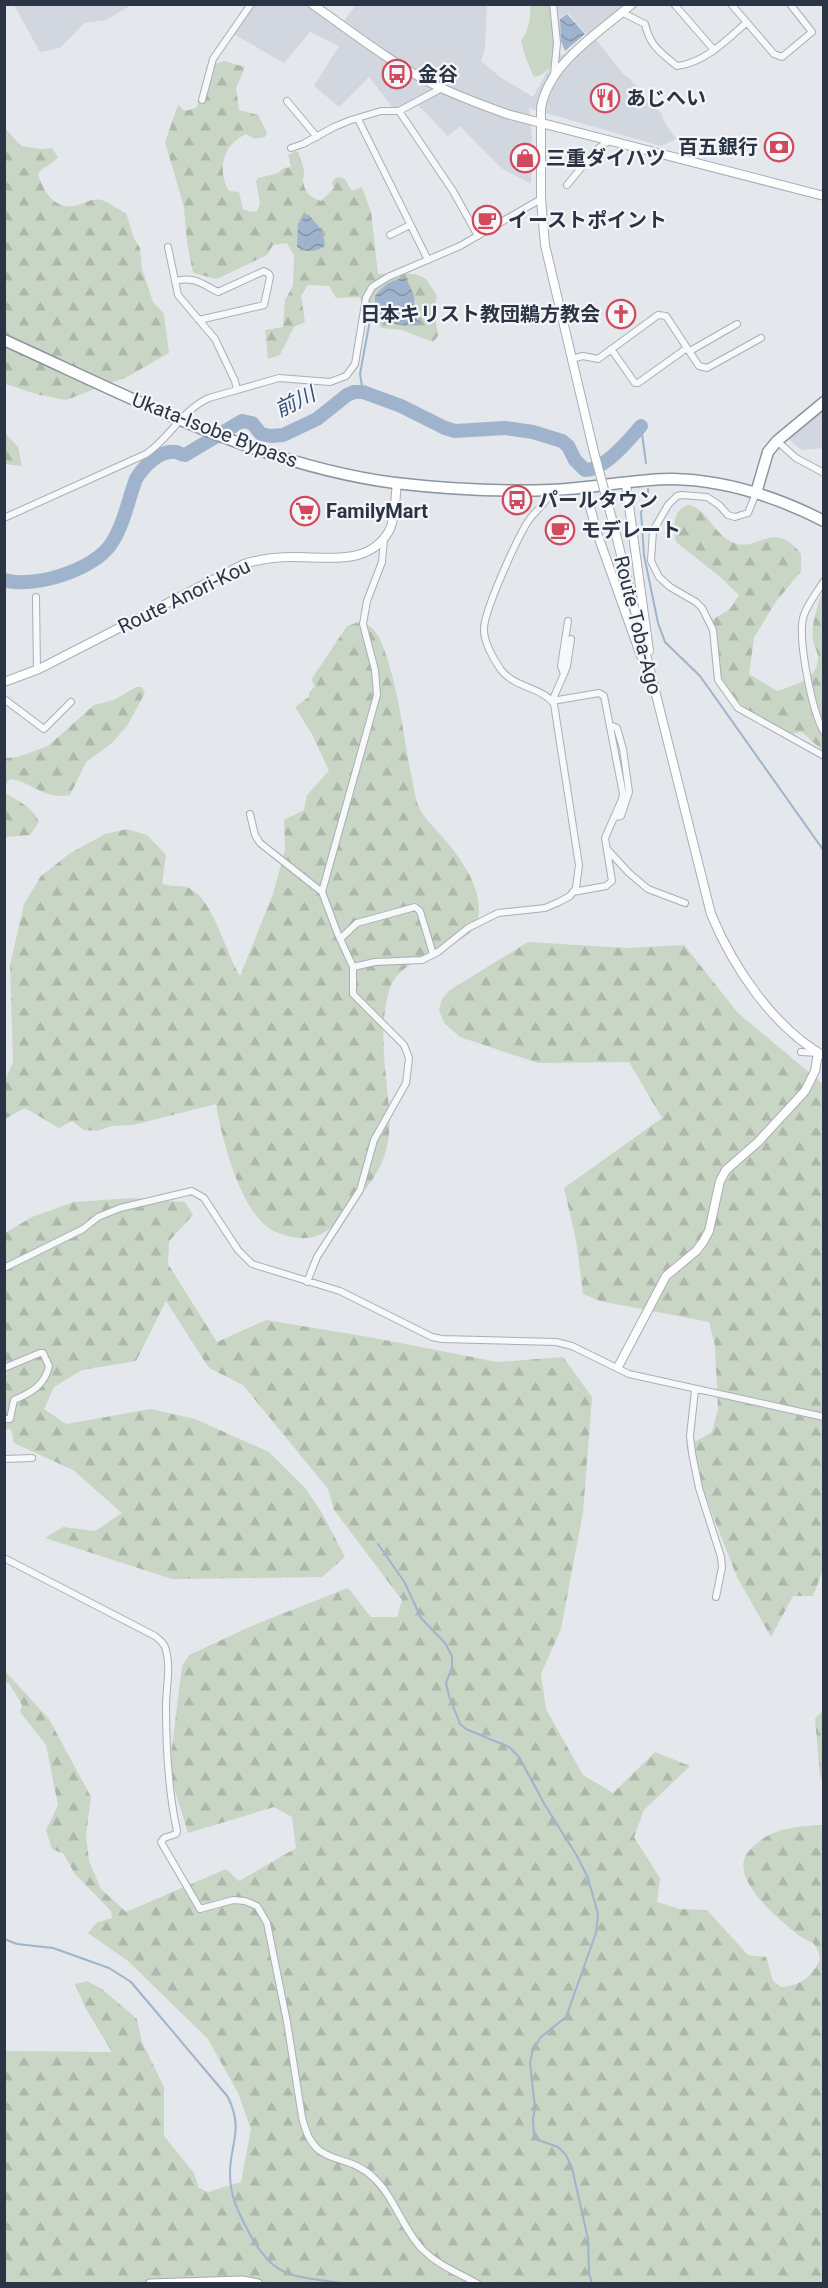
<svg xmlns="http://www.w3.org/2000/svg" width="828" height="2288" font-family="Roboto,'Noto Sans JP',sans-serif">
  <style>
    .built { fill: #d2d6de }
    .green { fill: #c9d6c5 }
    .forest { fill: url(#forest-firs) }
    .water { fill: url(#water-waves) }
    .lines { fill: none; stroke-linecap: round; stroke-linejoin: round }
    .stream { stroke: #9fb4cc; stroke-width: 2 }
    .river { stroke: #9fb4cc; stroke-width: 14 }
    .street-casing { stroke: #a9aeb7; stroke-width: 8 }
    .secondary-casing { stroke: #a9aeb7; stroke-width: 10 }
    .primary-casing { stroke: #a3abb8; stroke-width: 11 }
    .highway-casing { stroke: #8b94a3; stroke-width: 13 }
    .street { stroke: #f7f8fa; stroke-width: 6 }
    .secondary { stroke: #fff; stroke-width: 8 }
    .primary { stroke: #fff; stroke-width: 9 }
    .highway { stroke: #fff; stroke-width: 10 }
    .secondary-bridge-casing { stroke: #a9aeb7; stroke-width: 10; stroke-linecap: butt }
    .secondary-bridge { stroke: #fff; stroke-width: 8 }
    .labels { text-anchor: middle; stroke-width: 4.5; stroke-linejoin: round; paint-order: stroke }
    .poi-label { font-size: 20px; font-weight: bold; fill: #2b3445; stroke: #f4f6f9; text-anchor: start }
    .street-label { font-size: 20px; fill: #2b3445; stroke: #f4f6f9 }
    .water-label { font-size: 21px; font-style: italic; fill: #34527a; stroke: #f4f6f9 }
  </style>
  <defs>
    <pattern id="forest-firs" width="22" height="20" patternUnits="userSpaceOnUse" patternTransform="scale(1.5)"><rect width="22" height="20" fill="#c9d6c5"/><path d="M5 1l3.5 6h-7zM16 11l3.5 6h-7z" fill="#adb8ab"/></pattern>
    <pattern id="water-waves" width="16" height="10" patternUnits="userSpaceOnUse" patternTransform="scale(1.5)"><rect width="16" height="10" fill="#9fb4cc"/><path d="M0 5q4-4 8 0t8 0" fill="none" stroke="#8293a7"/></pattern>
  </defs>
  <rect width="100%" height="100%" fill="#e4e7ec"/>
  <path class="built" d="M16,4H131V5L106,20L84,23L60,48L40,52L15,7Z
    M241,5H320L344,21L356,5H487L485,48L481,61L500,77L533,97L547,72L561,56L588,36L568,13L559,18L556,5H624L591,33L624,75L628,77L661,113L665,123L676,139L661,146L529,108L532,139L531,184L501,168L460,126L448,136L414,101L394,109L369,77L339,107L314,86L339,46L310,32L284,63L232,33L245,6Z
    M823,410V448L802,450L795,445L789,439Z"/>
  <path class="green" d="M530,5H556C559,17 564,35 558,47L561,56C554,64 546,75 534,77L526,59L521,41C529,29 531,19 530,5Z"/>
  <path class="forest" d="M224,61L245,67L236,88L239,110L258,115L267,133L265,137C258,139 252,139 246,134C222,145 217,171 229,191L239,192L243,209L250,212L257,211L260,204L256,181L258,178L278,173L284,168L291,167L288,155L295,151L298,152C300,158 303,165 304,171C305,174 303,177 303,180C304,192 311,198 321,201L334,188L332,182L337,177L344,178L352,191L362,187L371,212L378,274H415L426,279L437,296L434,309L438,336L433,342L402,330L382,328L373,320L359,297L336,298L329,286L308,285L301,296L305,322L294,327L280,355L268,359L265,330L283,327L285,300L293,286L294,256L287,243L273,245L267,255L217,279L193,273L187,242L184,207L165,142L178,105L185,111L196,108L215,64Z
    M4,127L21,146L40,149L52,148L58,157C52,165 44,165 38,174C43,192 56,212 78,205C86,203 92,198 101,200C108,201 118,210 126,213L134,238L140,248L142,269L153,302L164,314L169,353L127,377L66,400L40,395L5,384Z
    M5,433L18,447L22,466L5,464Z
    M690,505C709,511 715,538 737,544C761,549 776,520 801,554V571L775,603L754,638L749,674L777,691C794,685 816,681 818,659C819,653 814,647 813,641C811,623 817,607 823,591V751L802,732L788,735C768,722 725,701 720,675C717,655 718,639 708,622L730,609L739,595L719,576L676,542C673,528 672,508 690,505Z
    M362,621C366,624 370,626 373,629C380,636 384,649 387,658C399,694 403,732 410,770C413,781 414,794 418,805C422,816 433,826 440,834C460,857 484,888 478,919C472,951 401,950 389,991C381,1017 383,1050 386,1077C388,1102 393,1125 386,1150C380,1175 361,1195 344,1214C324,1239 306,1244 276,1232C241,1217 222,1139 216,1104L133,1125L112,1126L97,1131L84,1130L72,1121L59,1128L25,1108L5,1119V1081L13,1062L10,965L24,904L41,876L69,854L105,834L127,829L147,835L166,855L162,883C171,888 181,884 189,888C214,900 225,952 240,976L273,894L285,850L284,820L304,810L307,795L329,771L312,734L295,707L309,697V693L315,686L311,680L347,626Z
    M136,687H142L145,693L127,726L112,743L86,762L70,795C43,800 33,782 10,779L6,784L5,793C18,801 33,807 39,822L30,835L5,837V758L18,757L48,746L94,705L114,700Z
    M528,942L627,948L684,945L738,1013L823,1084V1570L813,1596H793L771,1637L737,1577L686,1447L712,1432L718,1409L715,1346L709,1322L600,1301L583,1294L576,1240L564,1188L662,1118L629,1062L538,1063L460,1037L445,1024L439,1011L442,999L450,990Z
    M132,1198L185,1202L193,1215L169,1241L168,1264L217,1342L266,1320L369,1337L498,1362L563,1357L592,1397L583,1512L561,1629L541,1674L546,1709L583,1775L613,1793L655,1752L690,1766L644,1810L634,1837L660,1878L657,1902L680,1909L707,1910L748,1955L766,1957L773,1981L781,1987C801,1986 811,1977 820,1960C819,1954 818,1948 813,1943C808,1940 802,1938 797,1934C779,1920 726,1876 749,1851C771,1827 793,1827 823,1825V2283H5V2051L112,2052L86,2009L75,1984L87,1981L102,1989L137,2019L142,2042L164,2087V2136L194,2173L199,2188L208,2192L241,2182L251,2129L238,2093L208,2039L128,1961L88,1933L96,1923L112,1918L111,1911L74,1873L64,1854L52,1849L46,1830L58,1805L46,1745L20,1712L22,1705L9,1683L5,1682L4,1670L49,1719L91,1797L86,1835L89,1861L101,1889L126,1912L226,1869L239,1881L296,1848L292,1817L274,1807L188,1833L169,1771L182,1666L189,1655L256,1624L348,1588L371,1617H397L402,1600L334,1510L328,1489L243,1385L209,1368L166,1301L136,1361L82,1370L54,1387L44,1409L66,1424L151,1409L195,1419L269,1452L306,1489L322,1513L345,1557L322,1577L172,1579L45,1538L63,1527L95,1531L122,1513L73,1470L14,1443L11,1429H5V1233L32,1217L74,1202Z
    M823,1710V1783L820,1775L815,1719Z"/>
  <path class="water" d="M567,14L585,34L565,51L561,41L560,19Z
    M308,214L320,228L324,238L325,246C316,252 306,253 297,247L298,223Z
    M406,278C408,282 413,292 414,296C416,309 406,309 421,323L418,325C406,327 377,325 380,307L375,302V296C384,285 391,279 406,278Z"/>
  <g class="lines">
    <path class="stream" d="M363,392L360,374L370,320L380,307
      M641,426L646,463
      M648,489V500L641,512L644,555L658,623L665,642L700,676L824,851
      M378,1544L405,1583L421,1618L445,1643L452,1656V1667L446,1683L449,1696L460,1724L466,1729L509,1747L519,1757L545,1805L577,1856L588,1878L598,1914L596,1933L566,2017L541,2037L533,2049L530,2063L535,2108L533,2119L534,2136L538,2140L558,2147L566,2155L572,2168L588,2239L589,2273L592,2284
      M4,1939L17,1944L53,1948L109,1968L131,1982L228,2097C244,2131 230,2142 230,2174C230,2195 237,2209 246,2227C274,2282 292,2275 348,2284"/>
    <path class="river" d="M4,580C33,589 94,570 111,544C124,525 128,500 136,479C144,466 159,450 176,452C179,453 182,455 185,455L242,421L252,423L261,434L271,436L283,435L317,419L347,395L354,392H363L401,406L445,428L455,431L505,428L533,432L562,441L568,446L575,460L585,470C604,470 629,440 641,426"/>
    <g class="street-casing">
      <path id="street" d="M553,4L557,43L554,74
        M674,4L714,50
        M731,4L774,54L782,57L812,32L790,4
        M623,13L645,24C650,46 660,52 677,66C704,63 727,40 746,23
        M202,100L213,59L251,4
        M287,101L317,137
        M399,111L453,191L478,236
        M358,119L428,260
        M291,148L303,144L334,127L351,120L381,111H399L442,88
        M567,185L595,151L610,140
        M390,235L410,225
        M168,247L178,295L215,339L235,381L237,390
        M175,281C194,276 202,284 218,292L264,271L269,274L270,277L264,305L199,320
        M611,349L635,383H638L687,348
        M690,351L737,324
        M571,359L583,356L598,359L658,315L666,316L699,366L707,368L761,338
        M777,441L796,458L824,473
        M756,493L748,513L735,517L728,515L719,505L707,497L682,495L677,496L668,505L653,531L651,561L659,577L670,587L696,602L702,608L713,630L718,680L738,708L824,756
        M4,518L146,454C170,438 182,410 209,398L279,378L330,382L346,376L355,364L366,298L372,287L388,277L460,246L541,199
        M824,581C817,592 806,606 803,618C798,641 812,712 824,732
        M36,597L37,670
        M568,621L561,666L564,674L552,701L599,693L604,696L623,794L622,799L605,838L612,881L606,886L573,892
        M564,674L567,666L571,639
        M4,699L44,729L71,702
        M610,725L617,728L623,749L629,792L621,816L615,817
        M250,814L255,835L260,843L322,892
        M607,849L629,873L648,889L685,903
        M340,939L357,923L415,907L420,911L433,954
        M353,967L375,962L422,960L438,952L468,928L498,913L545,908L559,902L570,896L576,888L579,865L554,704C542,687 515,688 501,670C494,660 483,641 484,628C485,609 516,541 527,523C535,510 545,506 552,490
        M801,1052L818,1053
        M4,1268L83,1229L98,1217L120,1208L192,1191L204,1198L238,1250L252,1264L340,1291L432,1337L442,1339L556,1342L572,1346L629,1374L824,1417
        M307,1282L317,1257L360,1190L374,1140L406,1083L408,1067L409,1058L404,1045L353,994V967L337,932L322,892L377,695L375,670L363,624L367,601L382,562L384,539
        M4,1368L40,1353H43L49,1366C45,1385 31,1393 14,1400L10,1419H4
        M695,1390L690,1436L692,1453L699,1488L721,1557L722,1567L716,1597
        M4,1459L32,1458
        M4,1558L155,1636C160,1640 165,1644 166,1650C171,1668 166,1687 166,1706C166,1748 168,1790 177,1831L176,1834L164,1838L161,1842L200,1909L233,1900L245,1901L257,1906L267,1923L287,2022L302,2117C314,2171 344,2149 374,2178C395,2198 403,2230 423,2250C439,2266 459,2273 478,2284"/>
    </g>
    <g class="secondary-casing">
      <path id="secondary" d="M312,4C352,32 391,63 433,84C457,96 482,105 507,114L824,196
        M594,452L545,245L541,199V108C549,62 599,33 632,4
        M626,484L649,651
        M585,488L597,533L641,656
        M612,519L711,914C733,967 773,1027 824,1056
        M4,682L39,669L244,564C260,559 277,557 294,557C329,557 371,566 390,529C396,515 395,497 397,483
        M618,1367L666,1276L696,1251L703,1242L709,1231L720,1181L726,1170L758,1142L805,1091L815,1071L818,1053"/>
    </g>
    <g class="primary-casing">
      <path id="primary" d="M150,2284L242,2281L258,2284"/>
    </g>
    <g class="highway-casing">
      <path id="highway" d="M4,340C130,397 258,465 395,483C447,489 498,492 550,490C590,489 632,479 672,479C725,480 777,497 824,521
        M756,493L768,452L777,441L824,402"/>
    </g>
    <use href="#street" class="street"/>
    <use href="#secondary" class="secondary"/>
    <use href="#primary" class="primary"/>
    <use href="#highway" class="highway"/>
    <g class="secondary-bridge-casing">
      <path id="secondary-bridge" d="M594,452L612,519"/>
    </g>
    <use href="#secondary-bridge" class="secondary-bridge"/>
  </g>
  <defs>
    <g id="bus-ring" transform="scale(1.5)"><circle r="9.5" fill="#f4f6f9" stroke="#d1495b" stroke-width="1.5"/><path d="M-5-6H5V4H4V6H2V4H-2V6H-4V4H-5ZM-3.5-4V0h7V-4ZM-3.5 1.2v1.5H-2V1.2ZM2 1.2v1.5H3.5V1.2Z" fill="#d1495b"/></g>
    <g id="restaurant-ring" transform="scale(1.5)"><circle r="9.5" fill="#f4f6f9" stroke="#d1495b" stroke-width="1.5"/><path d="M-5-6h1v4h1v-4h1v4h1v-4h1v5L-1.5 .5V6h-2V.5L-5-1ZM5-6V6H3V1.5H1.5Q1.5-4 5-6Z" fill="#d1495b"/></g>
    <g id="bank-ring" transform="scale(1.5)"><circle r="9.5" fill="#f4f6f9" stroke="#d1495b" stroke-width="1.5"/><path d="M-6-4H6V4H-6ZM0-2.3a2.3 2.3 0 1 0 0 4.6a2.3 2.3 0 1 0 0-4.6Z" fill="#d1495b"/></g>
    <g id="shop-ring" transform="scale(1.5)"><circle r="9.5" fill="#f4f6f9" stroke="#d1495b" stroke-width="1.5"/><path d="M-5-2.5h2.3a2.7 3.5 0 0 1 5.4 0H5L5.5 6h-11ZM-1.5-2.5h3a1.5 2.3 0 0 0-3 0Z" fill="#d1495b"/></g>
    <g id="cafe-ring" transform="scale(1.5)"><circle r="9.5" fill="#f4f6f9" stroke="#d1495b" stroke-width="1.5"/><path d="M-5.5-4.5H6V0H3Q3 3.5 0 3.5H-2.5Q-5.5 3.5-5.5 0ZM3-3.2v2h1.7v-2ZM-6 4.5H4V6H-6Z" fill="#d1495b"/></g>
    <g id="church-ring" transform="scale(1.5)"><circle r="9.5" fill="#f4f6f9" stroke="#d1495b" stroke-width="1.5"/><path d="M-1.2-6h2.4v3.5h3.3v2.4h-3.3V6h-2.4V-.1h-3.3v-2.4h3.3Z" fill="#d1495b"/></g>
    <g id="supermarket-ring" transform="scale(1.5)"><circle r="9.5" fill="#f4f6f9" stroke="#d1495b" stroke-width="1.5"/><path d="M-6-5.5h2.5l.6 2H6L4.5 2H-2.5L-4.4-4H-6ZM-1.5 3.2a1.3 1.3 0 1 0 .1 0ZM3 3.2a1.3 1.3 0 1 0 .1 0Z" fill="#d1495b"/></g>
  </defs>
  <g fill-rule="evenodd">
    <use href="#bus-ring" x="397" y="74"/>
    <use href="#restaurant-ring" x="605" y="98"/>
    <use href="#bank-ring" x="779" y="147"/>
    <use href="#shop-ring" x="525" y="158"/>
    <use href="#cafe-ring" x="487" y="220"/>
    <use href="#church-ring" x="621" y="314"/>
    <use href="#bus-ring" x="517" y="500"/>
    <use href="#supermarket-ring" x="305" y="511"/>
    <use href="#cafe-ring" x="560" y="530"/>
  </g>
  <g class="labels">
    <g class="poi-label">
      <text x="418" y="81">金谷</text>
      <text x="626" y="105">あじへい</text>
      <text x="758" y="154" text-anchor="end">百五銀行</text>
      <text x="546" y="165">三重ダイハツ</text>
      <text x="508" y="227">イーストポイント</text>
      <text x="600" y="321" text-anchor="end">日本キリスト教団鵜方教会</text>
      <text x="538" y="507">パールタウン</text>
      <text x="326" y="518">FamilyMart</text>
      <text x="581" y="537">モデレート</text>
    </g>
    <g class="street-label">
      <text transform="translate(215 430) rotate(21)" y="7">Ukata-Isobe Bypass</text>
      <text transform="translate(184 596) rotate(-26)" y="7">Route Anori-Kou</text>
      <text transform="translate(638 625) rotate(76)" y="7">Route Toba-Ago</text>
    </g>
    <g class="water-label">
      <text transform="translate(295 402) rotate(-26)" y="7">前川</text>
    </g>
  </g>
  <rect width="828" height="2288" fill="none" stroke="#2b3445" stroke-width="12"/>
</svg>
